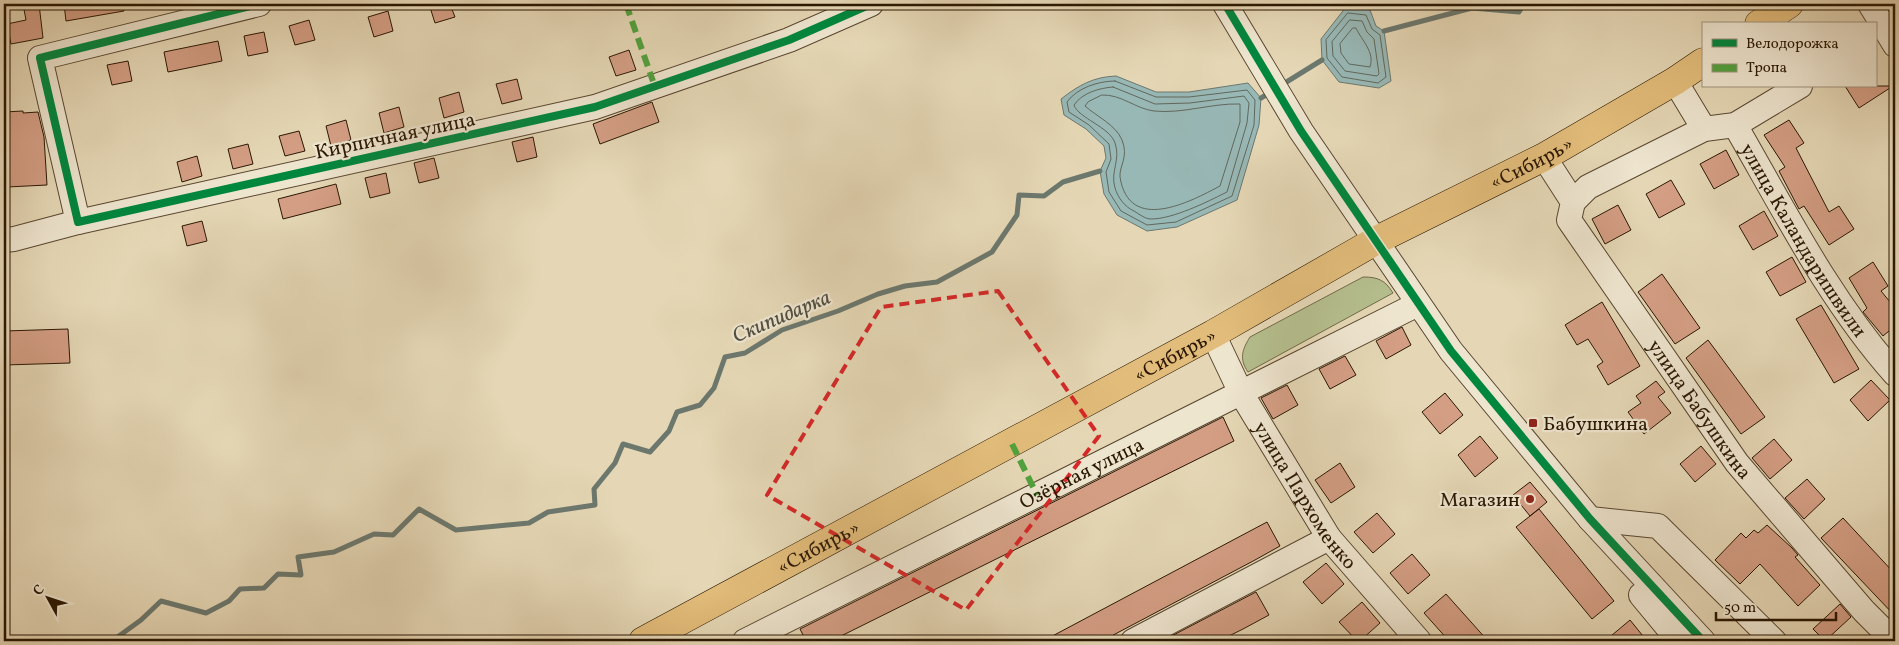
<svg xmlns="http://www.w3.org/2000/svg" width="1899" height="645" font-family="Vollkorn,serif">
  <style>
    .green { fill: #b5be8d; stroke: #706a48 }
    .water { fill: #98b8b6; stroke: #6c786e }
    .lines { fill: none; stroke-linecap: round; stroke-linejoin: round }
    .shore { stroke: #61685c; stroke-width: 1 }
    .stream { stroke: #6c786e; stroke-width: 5 }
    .building { fill: #d49e84; stroke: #2a1703 }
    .minor-casing { stroke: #594730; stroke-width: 26 }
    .major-casing { stroke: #2a1703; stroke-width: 29 }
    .minor { stroke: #eee5cf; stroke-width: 24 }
    .major { stroke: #e2bc7a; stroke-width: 28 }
    .quiet { stroke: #51a13d; stroke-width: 6; stroke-dasharray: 12 6; stroke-linecap: butt }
    .cycleway-casing { stroke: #eee5cf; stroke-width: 11 }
    .cycleway { stroke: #00873e; stroke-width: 8 }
    .marked { fill: none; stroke: #d62828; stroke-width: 4; stroke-dasharray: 10 6; stroke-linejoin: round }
    .poi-dot { fill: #8f2418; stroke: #eee5cf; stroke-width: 2 }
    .labels { text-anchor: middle; stroke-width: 4.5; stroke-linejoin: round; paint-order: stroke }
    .street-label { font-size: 20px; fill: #2a1703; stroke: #eee5cf }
    .poi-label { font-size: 20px; fill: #2a1703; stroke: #eee5cf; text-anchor: start }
    .water-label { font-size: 21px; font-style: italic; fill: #504f42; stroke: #eee5cf }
  </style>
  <rect width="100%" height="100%" fill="#e5d7b5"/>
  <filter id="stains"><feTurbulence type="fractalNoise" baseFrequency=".004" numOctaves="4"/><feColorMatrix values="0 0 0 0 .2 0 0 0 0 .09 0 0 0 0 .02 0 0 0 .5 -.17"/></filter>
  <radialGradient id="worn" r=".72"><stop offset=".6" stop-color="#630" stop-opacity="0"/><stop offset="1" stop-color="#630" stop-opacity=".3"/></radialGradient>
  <path class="green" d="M1363,277C1378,277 1385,280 1393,293L1248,372C1239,359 1242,350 1250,337Z"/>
  <path class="water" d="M1346,7L1370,10L1376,26L1384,31L1391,81L1379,88L1339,82L1322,60L1321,39Z
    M1116,76L1156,92H1189L1248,83L1261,98L1259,125L1237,200L1177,227L1147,231L1117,215L1104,194L1100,171L1106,158L1104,146L1086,129L1064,115L1061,99C1079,85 1093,77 1116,76Z"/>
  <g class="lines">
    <path class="shore" d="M1348,13L1366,15L1372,29L1380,35L1386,77L1378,83L1342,77L1327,58L1326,40Z
      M1350,20L1362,21L1367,32L1374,39L1379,74L1377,76L1345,71L1333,56L1332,42Z
      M1353,28H1356C1362,41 1375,52 1370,67L1349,64L1341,53L1340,44Z
      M1115,81L1156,97H1189L1247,90L1255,100L1254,125L1232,196L1176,222L1147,225L1121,211L1109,192L1106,172L1111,159L1109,144L1089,125L1069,112L1067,102C1077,88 1098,81 1115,81Z
      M1113,87L1155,104L1190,103L1244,96L1249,103L1247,123L1227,192C1207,202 1173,219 1151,219C1145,219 1139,214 1134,211C1125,207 1118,198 1115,188C1110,171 1121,160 1115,143C1110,127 1078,118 1074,105C1082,93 1099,88 1113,87Z
      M1102,95C1121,94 1136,109 1154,111C1183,114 1212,103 1240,104V122L1220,186C1190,202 1129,234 1120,177C1119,166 1129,157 1122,140C1116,125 1096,116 1085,106L1088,102Z"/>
    <path class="stream" d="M1384,31L1472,8L1519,12L1524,4
      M1280,86L1322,60
      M1261,98L1271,92
      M112,641L141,620L161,601L206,613L229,601L240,589L264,588L278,574L301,575L298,557L334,552L374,534L393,535L419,509L456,530L529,523L548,512L595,505L594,489L615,463L623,444L650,452L669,431L677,412L700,405L714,388L725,357L745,353L782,330L838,311L878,294L905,286L937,282L992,252L1017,215L1019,195L1044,196L1063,182L1100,171"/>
  </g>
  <path class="building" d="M23,4H39L43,38L11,44L7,24L26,20Z
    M64,4H123L124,11L66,21Z
    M429,4H450L455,17L435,23Z
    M388,11L393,31L374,37L368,17Z
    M309,20L315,40L295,45L289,26Z
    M264,32L268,52L248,56L244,36Z
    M218,41L222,61L168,72L164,52Z
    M629,50L636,70L616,76L609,57Z
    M128,61L132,81L112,85L107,65Z
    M517,79L522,99L502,104L496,84Z
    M1845,86H1893L1859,108Z
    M459,92L464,112L444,118L439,98Z
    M652,102L659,122L600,144L593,124Z
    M399,107L404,127L384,133L379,113Z
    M23,111V113L38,112L44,137L47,185L7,187L4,112Z
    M346,120L351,140L331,146L326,126Z
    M1789,120L1804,143L1796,148L1829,212L1839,206L1854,229L1829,245L1804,206L1799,209L1779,171L1785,167L1764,135Z
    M299,131L305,151L285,156L279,136Z
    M533,137L537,157L517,162L512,142Z
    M248,144L253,164L233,169L228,149Z
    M1726,150L1739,175L1714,189L1700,164Z
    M197,156L202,176L182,182L177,162Z
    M434,158L439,178L419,183L414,163Z
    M386,173L390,193L370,198L365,178Z
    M1671,180L1685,204L1659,218L1646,194Z
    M336,184L341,204L283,219L278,199Z
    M1618,205L1631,230L1605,244L1592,219Z
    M1764,211L1778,236L1753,250L1739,226Z
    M202,221L207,241L187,246L182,226Z
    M1792,257L1806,282L1780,296L1766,272Z
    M1873,262L1888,286L1881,291L1895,308V326L1883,336L1863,312L1867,308L1849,278Z
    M1662,274L1700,328L1675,344L1638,292Z
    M1602,302L1640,366L1608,385L1597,366L1603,362L1588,339L1577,345L1565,325Z
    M1821,305L1859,369L1834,383L1796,319Z
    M1402,327L1411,345L1386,359L1376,341Z
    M68,329L70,363L4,365V331Z
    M1708,340L1765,417L1741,434L1686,358Z
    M1345,356L1356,375L1330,389L1319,369Z
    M1871,380L1890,400L1868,421L1850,400Z
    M1656,381L1665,392L1658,397L1671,413L1644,434L1628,412L1641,403L1636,396Z
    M1287,385L1298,405L1273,419L1261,398Z
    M1445,393L1463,415L1440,434L1422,412Z
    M1223,417L1234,441L837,638L839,641H806L800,629Z
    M1480,436L1498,458L1475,477L1458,455Z
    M1774,439L1792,460L1770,479L1752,458Z
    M1701,446L1716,464L1695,482L1680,464Z
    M1340,463L1355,487L1331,503L1315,480Z
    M1807,479L1825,499L1804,519L1785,498Z
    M1530,482L1547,502L1530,516L1513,495Z
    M1539,509L1614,601L1592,619L1516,527Z
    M1377,513L1395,534L1373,553L1354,532Z
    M1843,518L1895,574V616L1821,538Z
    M1267,522L1280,546L1255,560L1102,641H1043Z
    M1767,525L1792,548L1798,555L1795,557L1820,585L1798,606L1760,564L1740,584L1715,560L1741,533L1746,538L1754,530L1758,533Z
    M1412,554L1430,575L1408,594L1390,573Z
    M1326,563L1344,584L1322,604L1303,582Z
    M1256,592L1269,615L1243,629L1219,641H1162Z
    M1446,594L1488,641H1449L1424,613Z
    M1362,602L1380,623L1360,641H1357L1339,622Z
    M1840,604L1851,617L1825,641L1813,629Z
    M1630,620L1647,641H1605Z"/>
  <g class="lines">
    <g class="minor-casing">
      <g id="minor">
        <path d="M259,4L40,58L78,222L595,107L789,40L871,4"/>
        <path d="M1225,4L1301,131L1451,351L1590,519L1703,641"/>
        <path d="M1870,4L1895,45"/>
        <path d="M1675,81L1704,129"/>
        <path id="s1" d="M1735,125C1784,210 1830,301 1895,374"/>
        <path id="s2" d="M1544,157L1573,202L1569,220L1737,463L1864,611L1894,641"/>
        <path d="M1573,202L1588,187L1704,129L1735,125L1800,86"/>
        <path d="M4,240L14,239L78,222"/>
        <path id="s3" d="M1213,334L1241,393L1329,538L1419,641"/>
        <path d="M1590,519L1658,526L1774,641"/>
        <path d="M1641,595L1679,641"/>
        <path id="s4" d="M745,641L1418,304"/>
        <path d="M1133,641L1329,538"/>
      </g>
    </g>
    <g class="major-casing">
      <g id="major">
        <path d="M1759,24L1789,4"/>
        <path id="s5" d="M643,641L1213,334L1377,240L1544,157L1675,81L1703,62"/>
      </g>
    </g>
    <use href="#minor" class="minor"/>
    <use href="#major" class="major"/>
    <path class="quiet" d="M626,4L655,87
      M1012,444L1037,495"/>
    <g class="cycleway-casing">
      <path id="cycleway" d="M259,4L40,58L78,222L595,107L789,40L871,4
        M1225,4L1301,131L1451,351L1590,519L1703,641"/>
    </g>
    <use href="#cycleway" class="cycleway"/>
  </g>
  <path class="marked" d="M998,291L1099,436L966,610L767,495L881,307Z"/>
  <g class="poi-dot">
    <rect x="1528" y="418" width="10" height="10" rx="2.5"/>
    <circle cx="1530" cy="499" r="5"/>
  </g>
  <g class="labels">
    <g class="street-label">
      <text transform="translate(395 135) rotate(-12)" y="7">Кирпичная улица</text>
      <text dy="7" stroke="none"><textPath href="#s5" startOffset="1009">«Сибирь»</textPath></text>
      <text dy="7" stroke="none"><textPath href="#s1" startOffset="134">улица Каландаришвили</textPath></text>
      <text dy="7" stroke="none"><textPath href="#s5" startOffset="604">«Сибирь»</textPath></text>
      <text dy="7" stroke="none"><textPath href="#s2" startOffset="302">улица Бабушкина</textPath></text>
      <text dy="7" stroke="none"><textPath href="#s4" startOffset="376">Озёрная улица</textPath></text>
      <text dy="7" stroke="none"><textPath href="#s3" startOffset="186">улица Пархоменко</textPath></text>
      <text dy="7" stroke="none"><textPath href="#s5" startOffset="199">«Сибирь»</textPath></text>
    </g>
    <g class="poi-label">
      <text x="1543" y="430">Бабушкина</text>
      <text x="1520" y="506" text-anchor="end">Магазин</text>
    </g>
    <g class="water-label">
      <text transform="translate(781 316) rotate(-23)" y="7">Скипидарка</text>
    </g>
  </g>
  <rect width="1899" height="645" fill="none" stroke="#e5d7b5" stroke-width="20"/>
  <rect x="5" y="5" width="1889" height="635" fill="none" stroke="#2a1703" stroke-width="2.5"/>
  <rect x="10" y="10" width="1879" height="625" fill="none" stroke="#2a1703"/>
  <rect x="1702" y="22" width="175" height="65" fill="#eee5cf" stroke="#a0937d"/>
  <rect x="1712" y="39" width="25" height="8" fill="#00873e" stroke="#a0937d"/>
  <text x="1746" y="48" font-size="15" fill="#2a1703">Велодорожка</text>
  <rect x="1712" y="64" width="25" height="8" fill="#51a13d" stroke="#a0937d"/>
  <text x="1746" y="72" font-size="15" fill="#2a1703">Тропа</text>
  <g transform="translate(48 598) rotate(310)" stroke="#eee5cf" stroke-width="4" paint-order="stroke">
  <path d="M0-4L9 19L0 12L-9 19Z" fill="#2a1703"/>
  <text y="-8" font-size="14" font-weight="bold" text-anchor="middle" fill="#2a1703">С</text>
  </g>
  <path d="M1716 612v8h120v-8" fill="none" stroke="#2a1703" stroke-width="2.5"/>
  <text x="1724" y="612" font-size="15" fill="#2a1703" stroke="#eee5cf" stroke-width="4" paint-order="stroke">50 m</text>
  <rect width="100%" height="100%" filter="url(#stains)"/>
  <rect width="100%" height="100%" fill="url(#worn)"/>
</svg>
